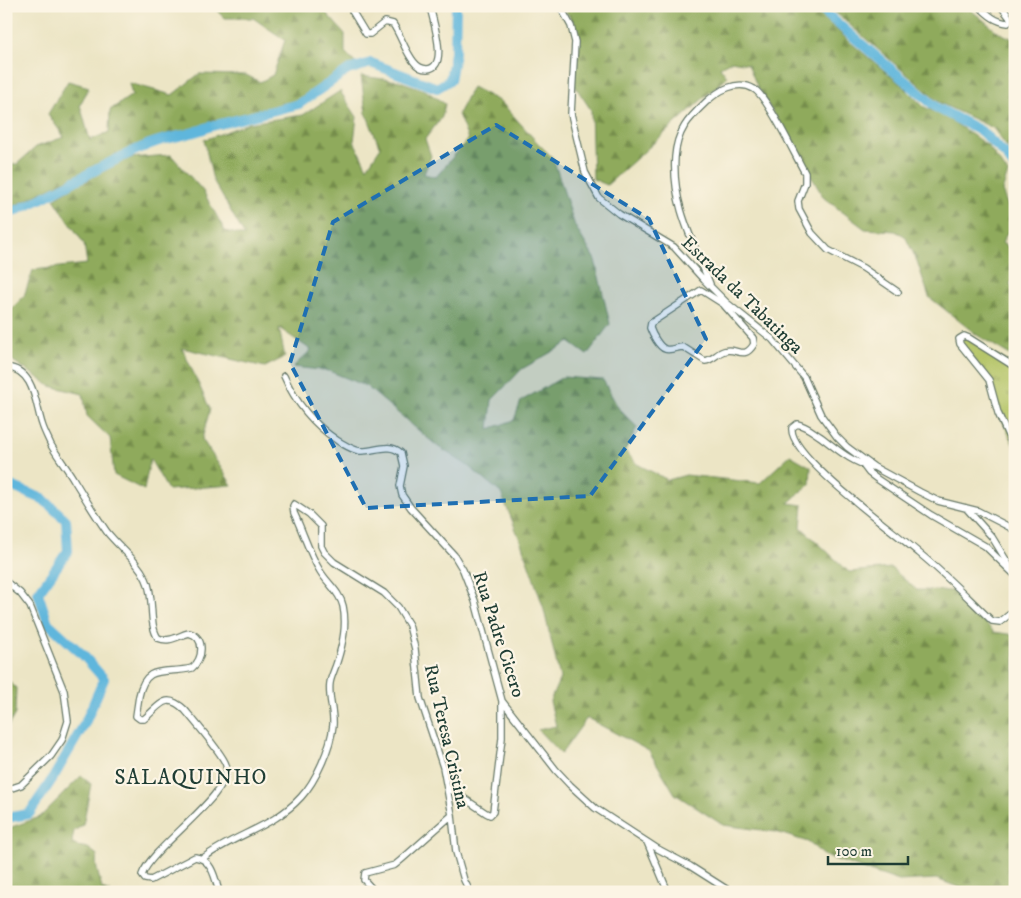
<svg xmlns="http://www.w3.org/2000/svg" width="1021" height="898" font-family="'IM FELL DW Pica',serif">
  <style>
    .grass { fill: url(#grass-tufts); stroke: #6a804d }
    .forest { fill: url(#forest-firs); stroke: #577448 }
    .lines { fill: none; stroke-linecap: round; stroke-linejoin: round }
    .river { stroke: #5fb6dc; stroke-width: 10 }
    .street-casing { stroke: #677867; stroke-width: 8 }
    .street { stroke: #fff; stroke-width: 5.5 }
    .marked { fill: #1f6fb2; fill-opacity: 0.2; stroke: #1f6fb2; stroke-width: 4; stroke-dasharray: 10 6; stroke-linejoin: round }
    .labels { text-anchor: middle; stroke-width: 4.5; stroke-linejoin: round; paint-order: stroke }
    .street-label { font-size: 19px; fill: #1f3d34; stroke: #fcf5e5 }
    .quarter-label { font-size: 21px; letter-spacing: 1px; fill: #1f3d34; stroke: #fcf5e5 }
  </style>
  <defs>
    <pattern id="grass-tufts" width="24" height="20" patternUnits="userSpaceOnUse" patternTransform="scale(1.25)"><rect width="24" height="20" fill="#b4c466"/><path d="M3 7l-1-3M5 7V3M7 7l1-3M15 17l-1-3M17 17v-4M19 17l1-3" fill="none" stroke="#92a055"/></pattern>
    <pattern id="forest-firs" width="22" height="20" patternUnits="userSpaceOnUse" patternTransform="scale(1.25)"><rect width="22" height="20" fill="#8faa5b"/><path d="M5 1l3.5 6h-7zM16 11l3.5 6h-7z" fill="#748c4c"/></pattern>
  </defs>
  <rect width="100%" height="100%" fill="#fcf5e5"/>
  <filter id="ink" filterUnits="userSpaceOnUse"><feTurbulence type="fractalNoise" baseFrequency=".02" numOctaves="2"/><feDisplacementMap in="SourceGraphic" scale="10" xChannelSelector="R" yChannelSelector="G"/><feConvolveMatrix kernelMatrix="1 2 1 2 8 2 1 2 1" color-interpolation-filters="sRGB"/></filter>
  <filter id="wash" filterUnits="userSpaceOnUse"><feTurbulence type="fractalNoise" baseFrequency=".0096" numOctaves="4" result="noise"/><feDisplacementMap in="SourceGraphic" scale="20" xChannelSelector="R" yChannelSelector="G"/><feGaussianBlur stdDeviation="1.12" result="paint"/><feColorMatrix in="noise" values="0 0 0 0 0 0 0 0 0 0 0 0 0 0 0 0 0 1.4 0 .05"/><feComposite in="paint" operator="in"/></filter>
  <g filter="url(#wash)">
    <rect width="100%" height="100%" fill="#ece5c5"/>
    <path class="grass" d="M964,335L1015,367V449L993,399L988,376L957,339Z"/>
    <path class="forest" d="M212,6H320L345,34V52L356,64L346,67L299,100L195,129L171,133L148,140L6,210V165L17,164L36,147L64,137L48,114L68,81L89,87L80,105L90,140L109,132L110,110L132,95L129,83L172,95L199,74L246,75L260,82L273,75L285,40L253,18H224Z
      M562,6H811L851,43L903,86L924,107L945,116L988,146L1008,173L1002,191L1009,209L1011,226L1002,243L1015,251V280L1010,283L1015,292V358L977,335L929,297L917,261L905,236L895,231L865,229L824,198L757,86L748,64L731,61L720,67L727,77L607,185L593,179L591,110L573,83L580,45L578,29Z
      M828,6H966L998,32L1015,40V158L993,128L940,103Z
      M361,76L399,81L425,90L445,104L442,117L425,139L431,156L424,174L436,177L468,139L458,114L472,87L501,102L536,141L553,158L575,226L595,260L610,324L587,355L569,342L522,369L492,400L489,429L514,420L521,401L563,377L603,380L619,409L637,427L625,451L637,464L668,480L686,475L760,483L790,455L811,467L810,484L788,503L803,505L801,527L849,572L891,568L917,590L956,591L994,632L1015,635V892H972L936,879L899,881L825,856L808,842L776,832L723,825L675,794L649,751L587,718L561,754L538,730L556,726L550,701L560,678L543,606L522,545L501,493L468,466L437,446L366,386L329,371L293,367L311,350L279,328L285,357L265,367L182,348L210,409L202,439L232,485L168,490L150,459L144,490L114,475L110,438L87,416L83,394L50,386L6,356V315L24,296L33,270L87,264L84,244L54,199L85,179L129,158L171,155L203,191L225,231L245,236L213,180L204,140L249,123L303,115L340,91L357,117L354,141L367,168L380,148L366,113Z
      M6,678L16,688L15,714L6,730Z
      M81,776L91,784L83,825L74,831L72,842L77,846L88,848L97,855C94,868 100,876 102,889L110,892H6V829L40,817Z"/>
    <g class="lines">
      <path class="river" d="M817,6L937,108L981,131L1007,156L1015,169
        M6,215C56,194 101,164 150,144C169,136 190,136 208,127L299,104L348,70L371,63L437,88L450,80L455,53L456,6
        M6,484L43,499L66,520L68,551L38,593L48,623L83,655L104,679L85,723L53,778L29,814L6,818"/>
    </g>
  </g>
  <g filter="url(#ink)">
    <g class="lines">
      <g class="street-casing">
        <path id="street" d="M349,6L366,34H370L385,22L393,24C401,36 405,51 414,62C417,66 421,69 427,69C450,68 432,19 430,6
          M560,6L571,26L575,42L571,114L585,172L599,198L619,214L674,247L704,280L727,303L772,339L804,377L821,415L837,437L847,447L874,467L920,492L938,501L978,511L1015,530
          M979,6C988,15 996,22 1008,23L1010,21V18L1001,6
          M710,284C693,241 672,205 675,157C677,131 688,119 706,102C718,91 737,79 754,89C767,96 796,157 805,173V183L798,201L799,209L812,233L828,250L863,268L898,292
          M701,290L723,304L753,338L754,344C744,361 737,347 724,351C717,353 713,360 705,361L683,347C678,347 670,351 665,349C659,347 652,334 650,328L651,323Z
          M6,367C35,370 35,403 42,424C44,431 48,438 51,445C58,457 67,468 74,480C85,498 95,515 107,532C119,547 137,560 146,579C155,597 148,624 158,638C170,643 177,636 189,633C206,637 203,659 192,668C166,675 146,662 139,696C138,703 137,709 136,716L140,719H144C160,706 165,691 185,710C194,721 223,754 226,765C234,794 152,846 142,875L145,879L151,880L195,857C212,859 215,878 219,892
          M1015,367L969,338L964,336L959,339L960,344L989,380L998,413L1015,451
          M284,376C296,404 313,424 338,441C345,445 352,450 360,451C374,452 389,442 401,453L404,466L400,486L402,495L411,508L454,555L463,570L475,601L502,701L556,770L570,785L595,808L658,849L690,866L731,892
          M863,465L869,473L877,479L931,515L985,546L1015,575
          M872,467C852,463 837,449 821,437C813,432 807,426 797,424L792,428C788,456 897,533 919,553C945,574 968,598 992,621L1000,622L1015,610
          M966,508L992,537L1011,568
          M6,582L20,593L30,606L64,691L68,721L62,740L51,756L21,785L6,790
          M6,603V609
          M447,787L486,813L490,815L493,812L502,738V701
          M647,842L668,892
          M202,859C234,834 273,828 301,797C316,781 331,747 333,725C334,711 328,697 330,683C331,676 335,669 337,662C343,643 347,625 343,606C340,592 327,583 320,571C309,553 303,532 294,513L293,506L294,504L309,514L321,526V546L324,552L334,562L384,593L398,607L409,625L415,649L420,698L443,767L452,815L456,852L464,880L470,892
          M375,892L364,880L365,873L395,865L401,860L452,815"/>
      </g>
      <use href="#street" class="street"/>
    </g>
  </g>
  <path class="marked" d="M496,125L649,219L706,339L590,496L366,508L290,363L333,222Z"/>
  <g class="labels">
    <g class="street-label">
      <text transform="translate(743 294) rotate(44)" y="7">Estrada da Tabatinga</text>
      <text transform="translate(500 634) rotate(72)" y="7">Rua Padre Cicero</text>
      <text transform="translate(448 736) rotate(77)" y="7">Rua Teresa Cristina</text>
    </g>
    <g class="quarter-label">
      <text x="191" y="784">SALAQUINHO</text>
    </g>
  </g>
  <rect width="1021" height="898" fill="none" stroke="#fcf5e5" stroke-width="25"/>
  <path d="M828 856v8h80v-8" fill="none" stroke="#1f3d34" stroke-width="2.5"/>
  <text x="836" y="856" font-size="15" fill="#1f3d34" stroke="#fcf5e5" stroke-width="4" paint-order="stroke">100 m</text>
</svg>
